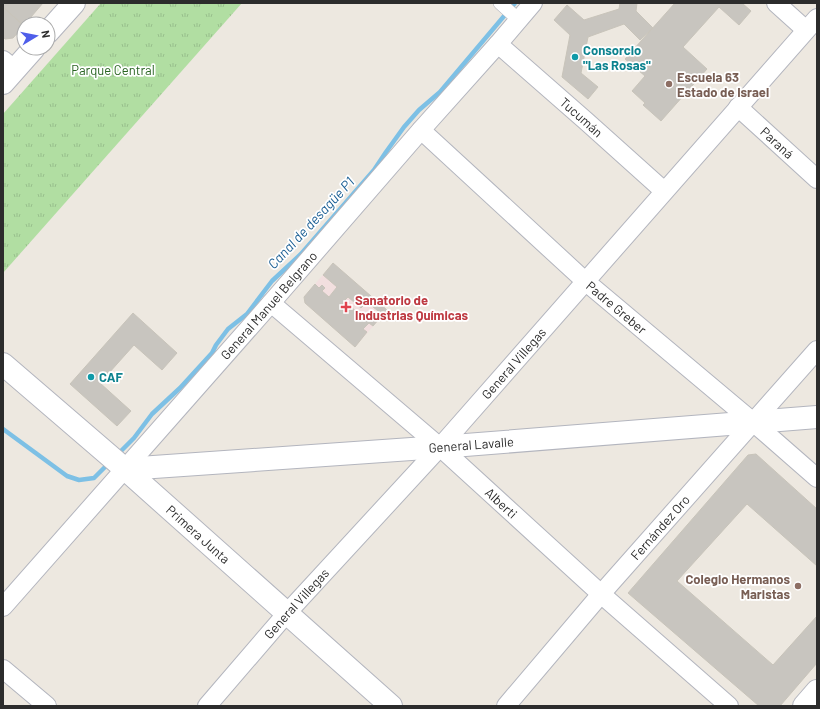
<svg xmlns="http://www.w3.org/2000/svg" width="820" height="709" font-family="Barlow,sans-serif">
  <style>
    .medical { fill: #f2dfdf }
    .grass { fill: url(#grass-tufts) }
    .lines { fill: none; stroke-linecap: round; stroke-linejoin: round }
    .stream { stroke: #7dc0e5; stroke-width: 4.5 }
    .building { fill: #c8c5bf; stroke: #c8c4ba }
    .pedestrian-casing { stroke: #b3b5be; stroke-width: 14 }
    .minor-casing { stroke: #b3b5be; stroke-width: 20 }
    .tertiary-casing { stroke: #b3b5be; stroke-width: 24 }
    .secondary-casing { stroke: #b3b5be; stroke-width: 24 }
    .pedestrian { stroke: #fff; stroke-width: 13 }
    .minor { stroke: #fff; stroke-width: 18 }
    .tertiary { stroke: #fff; stroke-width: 22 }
    .secondary { stroke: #fff; stroke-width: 22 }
    .culture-dot { fill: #0f9aa8; stroke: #fff; stroke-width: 1.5 }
    .education-dot { fill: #8d6e63; stroke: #fff; stroke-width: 1.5 }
    .health-dot { fill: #e0444e; stroke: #fff; stroke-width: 1.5 }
    .labels { text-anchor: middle; stroke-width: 3.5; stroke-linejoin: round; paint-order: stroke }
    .culture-label { font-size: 13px; font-weight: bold; fill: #0d838f; stroke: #fff; text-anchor: start }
    .park-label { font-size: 13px; fill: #296421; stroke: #fff }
    .education-label { font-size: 13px; font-weight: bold; fill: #785e54; stroke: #fff; text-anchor: start }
    .street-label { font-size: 13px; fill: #2c2c2c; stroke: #fff }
    .health-label { font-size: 13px; font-weight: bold; fill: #be3a42; stroke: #fff; text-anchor: start }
    .water-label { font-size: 14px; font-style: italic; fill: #1a5e93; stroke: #fff }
  </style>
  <defs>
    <pattern id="grass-tufts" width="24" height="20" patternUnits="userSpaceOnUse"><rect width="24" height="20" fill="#b1dea2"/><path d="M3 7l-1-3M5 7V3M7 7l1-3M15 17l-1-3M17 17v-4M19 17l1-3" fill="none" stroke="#98bf8c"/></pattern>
  </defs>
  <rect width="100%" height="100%" fill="#ede8e0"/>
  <path class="medical" d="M333,263L387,310L355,347L305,303L304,297Z"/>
  <path class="grass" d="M101,3H242L3,273V114Z"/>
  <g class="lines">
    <path class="stream" d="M3,429L67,476L79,480L94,478L107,465
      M120,452L134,438L152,414L180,388L212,353L216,345L228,329L247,314L272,281L301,254L374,170L386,152L404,127L419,110L440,92L515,3"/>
  </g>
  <path class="building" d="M3,3H43L25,24H24V26L3,7Z
    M620,3H637L636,11L653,28L640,40L624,24L588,37L581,73L598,87L588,99L562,77L570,35L554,20L567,5L584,20L619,9Z
    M675,3H742L751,11L739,25L719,7L683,47L707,69L661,121L643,105L645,103L632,91L645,76L625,59Z
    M3,7L24,26L13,38L5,39L3,37Z
    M333,263L387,310L383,315L367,302L361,308L348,297L344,301L365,319L371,312L379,319L373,326L369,323L363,329L367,332L355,347L305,303L304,297L315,284L319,288L322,285L325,288L322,291L329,297L337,287L323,275Z
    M133,313L177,353L162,370L134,345L100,383L131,411L117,426L70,384Z
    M756,454L817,509V566L747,504L677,581L773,665L817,616V663L780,706H759L628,593L748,455Z"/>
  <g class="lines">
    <g class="pedestrian-casing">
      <path id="pedestrian" d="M500,3L519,20"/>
    </g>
    <g class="minor-casing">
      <g id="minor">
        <path d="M776,3L806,30"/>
        <path id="s1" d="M498,44L586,121L664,191"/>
        <path d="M3,60L15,70"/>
        <path id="s2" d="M738,107L817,179"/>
        <path id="s3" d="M421,130L585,281L753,422L817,478"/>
        <path id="s4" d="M271,303L440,447L601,594L729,706"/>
        <path id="s5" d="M3,607L271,303L421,130L498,44L533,3"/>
        <path d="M3,669L47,706"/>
        <path id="s6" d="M207,706L287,613L440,447L817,18"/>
        <path id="s7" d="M506,706L601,594L817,350"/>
      </g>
    </g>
    <g class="tertiary-casing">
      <g id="tertiary">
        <path id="s8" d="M3,364L125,469L391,706"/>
        <path id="s9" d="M125,469L440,447L817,417"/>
        <path d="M804,706L817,691"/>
      </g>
    </g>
    <g class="secondary-casing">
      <path id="secondary" d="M48,32L74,3
        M3,83L34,48"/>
    </g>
    <use href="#pedestrian" class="pedestrian"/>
    <use href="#minor" class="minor"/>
    <use href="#tertiary" class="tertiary"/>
    <use href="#secondary" class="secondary"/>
  </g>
  <g class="culture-dot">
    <circle cx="575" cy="57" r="4"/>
    <circle cx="91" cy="377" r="4"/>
  </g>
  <g class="education-dot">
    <circle cx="669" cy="84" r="4"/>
    <circle cx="798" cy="586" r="4"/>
  </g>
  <path class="health-dot" d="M344 301h4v4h4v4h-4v4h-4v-4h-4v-4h4z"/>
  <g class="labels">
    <g class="culture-label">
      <text x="583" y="55">Consorcio<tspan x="583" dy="15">"Las Rosas"</tspan></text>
      <text x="99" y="382">CAF</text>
    </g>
    <g class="park-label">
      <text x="113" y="75">Parque Central</text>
    </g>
    <g class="education-label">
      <text x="677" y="82">Escuela 63<tspan x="677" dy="15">Estado de Israel</tspan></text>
      <text x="790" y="584" text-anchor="end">Colegio Hermanos<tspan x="790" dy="15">Maristas</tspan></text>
    </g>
    <g class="street-label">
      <text dy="5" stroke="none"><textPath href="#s1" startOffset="111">Tucumán</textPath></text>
      <text dy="5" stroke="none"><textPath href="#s2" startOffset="53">Paraná</textPath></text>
      <text dy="5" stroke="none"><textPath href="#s5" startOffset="402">General Manuel Belgrano</textPath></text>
      <text dy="5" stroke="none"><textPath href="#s3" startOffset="264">Padre Greber</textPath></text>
      <text dy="5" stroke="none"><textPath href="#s6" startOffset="460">General Villegas</textPath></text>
      <text dy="5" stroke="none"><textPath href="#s9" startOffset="347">General Lavalle</textPath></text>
      <text dy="5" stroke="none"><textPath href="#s4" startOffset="305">Alberti</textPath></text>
      <text dy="5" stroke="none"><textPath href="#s7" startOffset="236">Fernández Oro</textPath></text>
      <text dy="5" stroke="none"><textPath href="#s8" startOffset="259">Primera Junta</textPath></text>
      <text dy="5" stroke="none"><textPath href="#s6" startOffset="136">General Villegas</textPath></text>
    </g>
    <g class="health-label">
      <text x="355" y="305">Sanatorio de<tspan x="355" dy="15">Industrias Químicas</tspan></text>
    </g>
    <g class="water-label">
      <text transform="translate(311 223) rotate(-47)" y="5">Canal de desagüe P1</text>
    </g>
  </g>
  <rect width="820" height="709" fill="none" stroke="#2c2c2c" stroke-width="8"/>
  <g transform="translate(36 36) rotate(80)"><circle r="19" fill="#ffffff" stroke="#ababab"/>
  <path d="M0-3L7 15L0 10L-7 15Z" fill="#4f5eea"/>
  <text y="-6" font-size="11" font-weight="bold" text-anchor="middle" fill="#2c2c2c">N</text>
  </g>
</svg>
